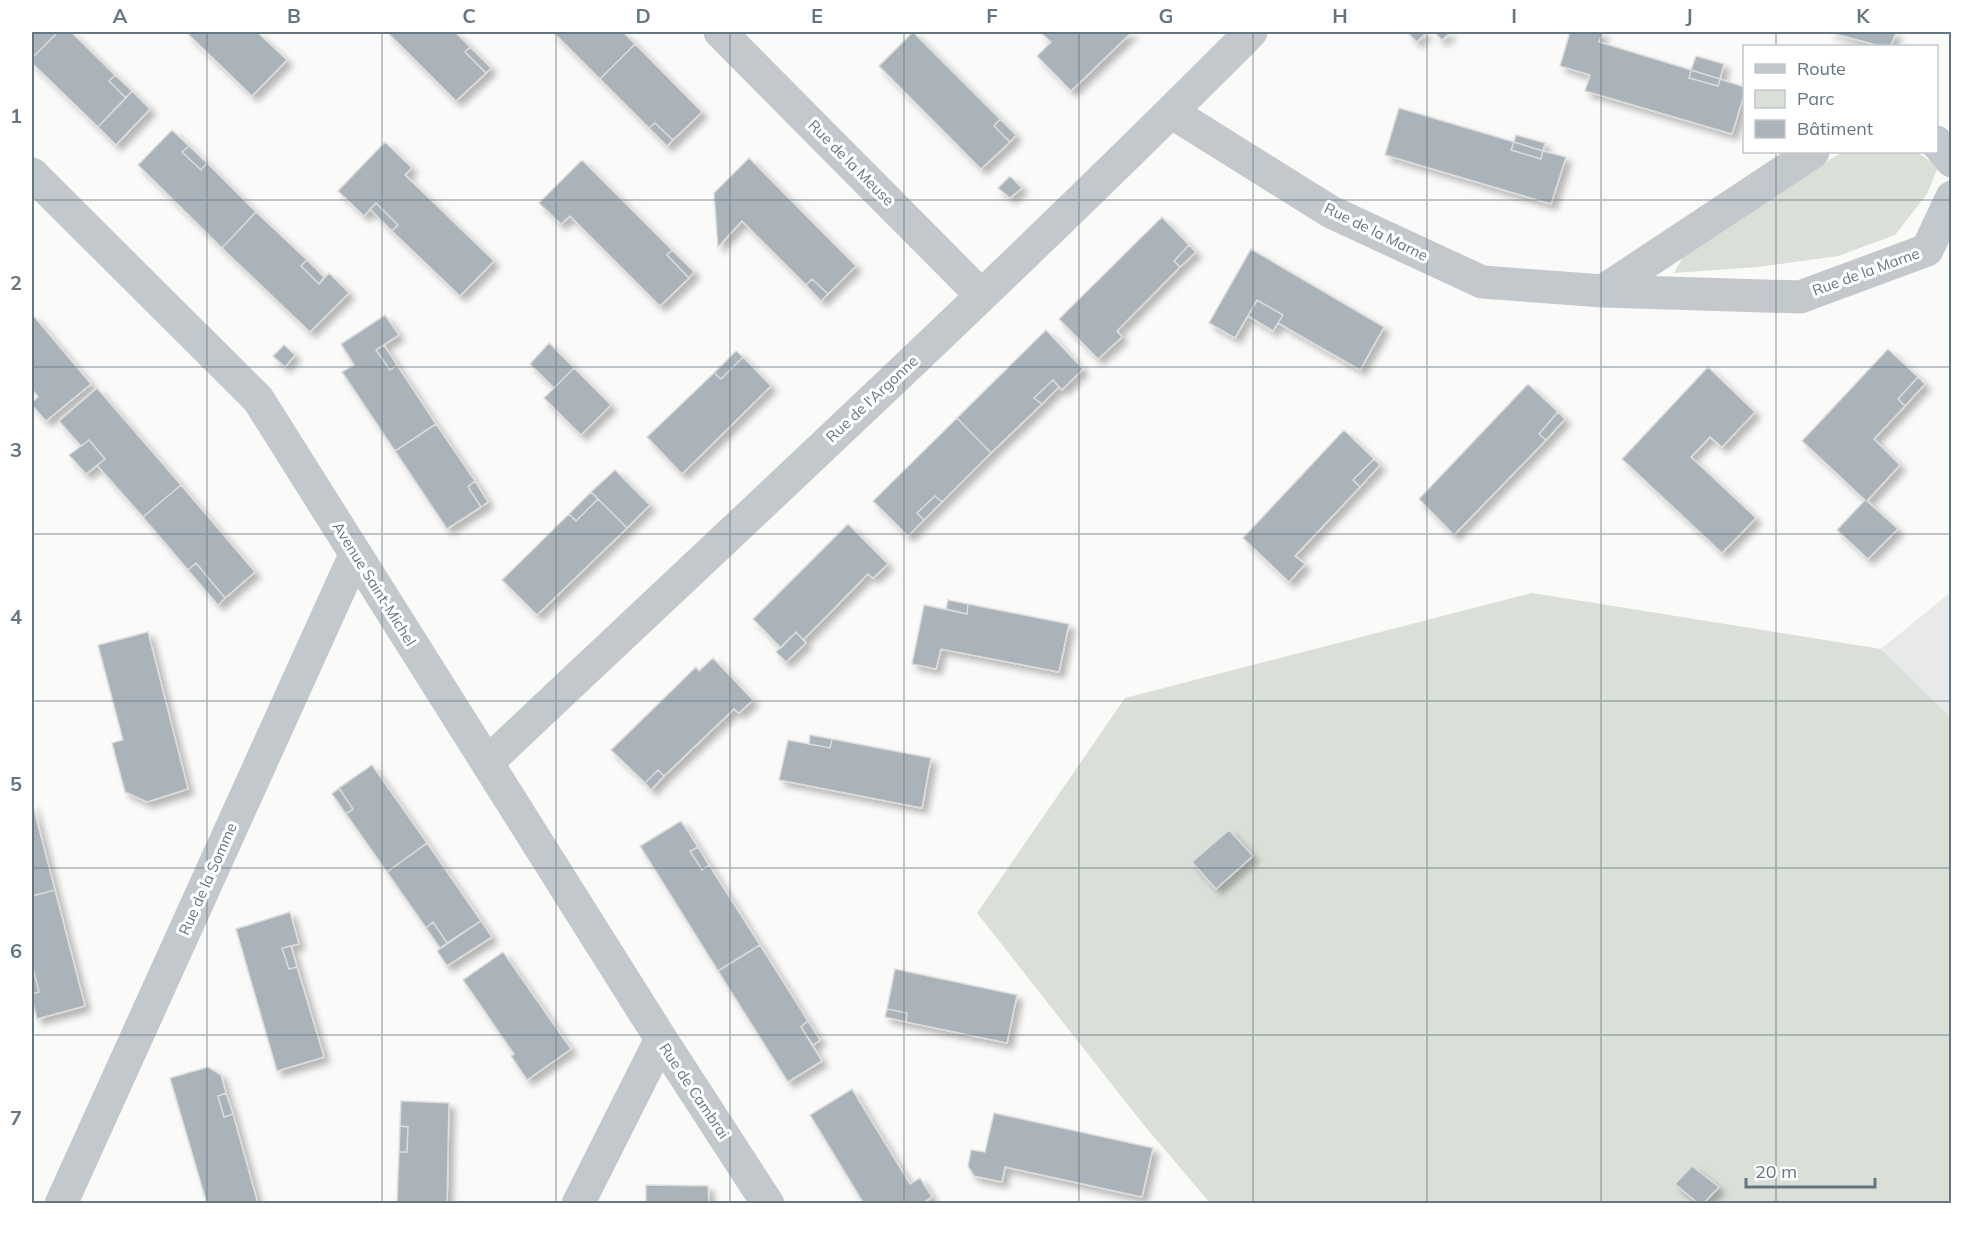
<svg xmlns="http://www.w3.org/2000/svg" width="1983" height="1235" font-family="Mulish,sans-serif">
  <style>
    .built { fill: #e8e9e9 }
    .green { fill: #dadfd7 }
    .building { fill: #aab3b9; stroke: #dcdcda; stroke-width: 1.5; filter: url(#shadow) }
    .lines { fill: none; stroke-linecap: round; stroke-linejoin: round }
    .minor { stroke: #c3c8cc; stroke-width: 33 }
    .grid { fill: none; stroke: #657683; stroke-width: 1.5; stroke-opacity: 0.55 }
    .labels { text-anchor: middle; stroke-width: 6; stroke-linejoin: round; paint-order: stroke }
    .street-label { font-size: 15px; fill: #657683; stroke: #fff }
    .neatline { fill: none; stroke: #657683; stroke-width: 2 }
    .grid-label { font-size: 20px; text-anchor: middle; font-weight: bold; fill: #657683 }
  </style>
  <defs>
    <filter id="shadow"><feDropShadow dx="5.5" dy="5.5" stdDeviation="3" flood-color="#0004"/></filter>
  </defs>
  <rect width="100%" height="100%" fill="#fafaf8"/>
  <path class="built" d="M1951,592V718L1881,649Z"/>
  <path class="green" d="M1843,152H1917L1938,167L1927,194L1895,235L1838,256L1757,267L1674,273L1689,247L1781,188Z
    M1532,593L1881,649L1951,718V1203H1210L1143,1124L977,913L1125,698Z"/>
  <path class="building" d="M32,32H58L32,58Z
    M58,32H71L115,75L109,81L126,98L98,127L32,63V58Z
    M186,32H257L287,60L252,96Z
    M387,32H455L470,47L465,52L486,73L456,101Z
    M553,32H623L635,44L600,79Z
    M913,32L1000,119L994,126L1010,142L981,169L879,66Z
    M1040,32H1132L1071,91L1037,56L1051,42Z
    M1407,32H1427L1417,42Z
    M1434,32H1451L1442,40Z
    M1570,32H1603L1599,42L1691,70L1689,78L1718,86L1720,79L1744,87V95L1732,134L1585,91L1590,75L1560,66Z
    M1828,32H1896L1891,46H1880Z
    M635,44L702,112L673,140L655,123L649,128L600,79Z
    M470,47L491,68L486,73L465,52Z
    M1696,56L1724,64L1720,79L1691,70Z
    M1691,70L1720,79L1718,86L1689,78Z
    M115,75L132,91L126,98L109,81Z
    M132,91L150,109L116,145L98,127Z
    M1399,108L1514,142L1511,150L1541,159L1543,151L1566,157L1551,204L1385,155Z
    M1000,119L1016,135L1010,142L994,126Z
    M655,123L673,140L667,146L649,128Z
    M172,130L189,146L182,152L201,170L207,163L256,212L222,248L138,165Z
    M1516,135L1545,143L1543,151L1514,142Z
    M385,142L412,168L405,175L494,261L460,296L392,231L398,225L376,203L364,216L338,191Z
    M1514,142L1543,151L1541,159L1511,150Z
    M189,146L207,163L201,170L182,152Z
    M749,158L856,266L828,294L812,279L806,285L742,221L718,247L714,193Z
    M582,160L672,250L667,255L689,278L661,305H659L570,216L561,224L539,203Z
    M1010,176L1022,188L1010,198L998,188Z
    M376,203L398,225L392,231L370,209Z
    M256,212L307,260L301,266L319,284L329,273L349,293L310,332L222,248Z
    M1162,217L1189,245L1174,261L1180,267L1117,331L1122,337L1098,359L1059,319Z
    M1189,245L1196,252L1180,267L1174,261Z
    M1251,249L1384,327L1360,370L1278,323L1283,315L1257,300L1235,338L1209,323Z
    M672,250L694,272L689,278L667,255Z
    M307,260L324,277L319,284L301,266Z
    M812,279L828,294L821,301L806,285Z
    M1257,300L1283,315L1273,331L1248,316Z
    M32,314L91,384L46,421L32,405V402L38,397L32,389Z
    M385,315L399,335L376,350L390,370L397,365L436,424L395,451L342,372L354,365L341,344Z
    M1046,330L1083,369L1062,390L1053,380L1034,398L1042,404L991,453L957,418Z
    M549,343L574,368L554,388L530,364Z
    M284,345L295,355L285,367L273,356Z
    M384,345L397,365L390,370L376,350Z
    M1888,349L1918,377L1898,399L1905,406L1874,439L1900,465L1867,501L1898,529L1868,559L1837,530L1865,500L1802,441Z
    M736,351L743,357L721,379L714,373Z
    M743,357L771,386L682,474L647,437L714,373L721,379Z
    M1708,367L1755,412L1722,447L1710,437L1691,457L1756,518L1722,553L1622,459Z
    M574,368L611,405L581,435L544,398Z
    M1918,377L1925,384L1905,406L1898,399Z
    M1053,380L1059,387L1042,404L1034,398Z
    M1528,384L1558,412L1539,434L1546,440L1454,535L1419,499Z
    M97,388L181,485L143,517L97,465L105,459L89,440L81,446L59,421Z
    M1558,412L1565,419L1546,440L1539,434Z
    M957,418L991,453L942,502L935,496L917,513L924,520L908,536L873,501Z
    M436,424L475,481L468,487L481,507L447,529L395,451Z
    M1344,430L1374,459L1353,480L1360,487L1295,556L1305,564L1289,582L1243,538Z
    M89,440L105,459L86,474L69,455Z
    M1374,459L1380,465L1360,487L1353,480Z
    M615,470L650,505L627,528L591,492Z
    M475,481L488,502L481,507L468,487Z
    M181,485L255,572L225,598L196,563L188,570L143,517Z
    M591,492L598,499L576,521L569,514Z
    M935,496L942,502L924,520L917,513Z
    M598,499L627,528L537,615L502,580L569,514L576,521Z
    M848,524L888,564L873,578L868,574L803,640L796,632L781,648L753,619Z
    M196,563L225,598L218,605L188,570Z
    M948,600L968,604L967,614L946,609Z
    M968,604L1069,624L1059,672L941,649L936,669L912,664L924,605L967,614Z
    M148,632L188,789L147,802L125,792L112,743L123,740L98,645Z
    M796,632L806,643L786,662L776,652Z
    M713,658L753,700L739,713L734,709L664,776L658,770L645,783L611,750L696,667L699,671Z
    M810,735L832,739L830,748L809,744Z
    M832,739L931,758L922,808L779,780L788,740L830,748Z
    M372,765L427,843L387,872L346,814L353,809L339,788Z
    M658,770L664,776L651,790L645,783Z
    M339,788L353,809L346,814L332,794Z
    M32,802L55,890L32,896Z
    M681,821L698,847L690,851L702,870L709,865L760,945L718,971L640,846Z
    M1229,830L1253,856L1216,889L1192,862Z
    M427,843L481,921L447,943L433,922L426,928L387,872Z
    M698,847L709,865L702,870L690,851Z
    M55,890L85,1006L37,1019L32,999V994L39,992L33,968H32V896Z
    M290,912L299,944L282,948L289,969L297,967L324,1057L277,1071L236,929Z
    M481,921L492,937L447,966L437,951Z
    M433,922L447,943L440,948L426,928Z
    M760,945L808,1021L801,1027L822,1061L788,1082L718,971Z
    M291,946L297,967L289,969L282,948Z
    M503,952L571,1049L527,1080L511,1056L514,1054L463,980Z
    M32,968H33L39,992L32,994Z
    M895,969L1017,995L1007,1043L906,1022L907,1013L887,1009Z
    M887,1009L907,1013L906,1022L885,1017Z
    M808,1021L820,1040L813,1045L801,1027Z
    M208,1067L221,1075L226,1093L218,1096L224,1117L233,1114L258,1204H207L170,1078Z
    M852,1089L910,1184L920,1178L932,1197L921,1204H864L810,1115Z
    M226,1093L233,1114L224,1117L218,1096Z
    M401,1101L449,1103L447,1204H397L399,1152H407L408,1127L400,1126Z
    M994,1113L1153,1148L1142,1197L1005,1167L1002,1182L974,1176L968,1166L971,1150L985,1152Z
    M400,1126L408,1127L407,1152H399Z
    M1692,1166L1719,1187L1703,1204H1699L1675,1184Z
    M646,1185L708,1186L709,1204H646Z"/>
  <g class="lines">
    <path class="minor" d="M720,32L981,295
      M1171,112L1331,212L1482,282L1603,291L1800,297L1927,250L1952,197
      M1936,142L1952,161
      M32,174L258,399L661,1039
      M1603,291L1813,152
      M488,762C744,520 1003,281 1251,32
      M61,1204L355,555
      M578,1204L661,1039L768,1204"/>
  </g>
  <path class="grid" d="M207,32V1204M382,32V1204M556,32V1204M730,32V1204M904,32V1204M1079,32V1204M1253,32V1204M1427,32V1204M1601,32V1204M1776,32V46M1776,152V1204M32,200H1952M32,367H1952M32,534H1952M32,701H1952M32,868H1952M32,1035H1952"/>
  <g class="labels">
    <g class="street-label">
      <text transform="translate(851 163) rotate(45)" y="5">Rue de la Meuse</text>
      <text transform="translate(1376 232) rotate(26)" y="5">Rue de la Marne</text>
      <text transform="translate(1866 272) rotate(-20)" y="5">Rue de la Marne</text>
      <text transform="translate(872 399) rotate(-43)" y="5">Rue de l'Argonne</text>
      <text transform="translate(374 584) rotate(58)" y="5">Avenue Saint-Michel</text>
      <text transform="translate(208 879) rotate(-66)" y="5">Rue de la Somme</text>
      <text transform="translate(694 1091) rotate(56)" y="5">Rue de Cambrai</text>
    </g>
  </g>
  <rect width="1983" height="1235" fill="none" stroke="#ffffff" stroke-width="66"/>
  <rect x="1743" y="45" width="195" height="108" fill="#ffffff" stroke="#c1c8cd" stroke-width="1.5"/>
  <rect x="1755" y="64" width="30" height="9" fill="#c3c8cc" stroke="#c1c8cd" stroke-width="1.5"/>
  <text x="1797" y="75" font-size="18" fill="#657683">Route</text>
  <rect x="1755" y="90" width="30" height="18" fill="#dadfd7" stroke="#c1c8cd" stroke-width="1.5"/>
  <text x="1797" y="105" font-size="18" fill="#657683">Parc</text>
  <rect x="1755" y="120" width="30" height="18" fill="#aab3b9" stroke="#c1c8cd" stroke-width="1.5"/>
  <text x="1797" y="135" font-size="18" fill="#657683">Bâtiment</text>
  <path d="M1746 1178v9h129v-9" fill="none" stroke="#657683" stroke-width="3"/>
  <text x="1755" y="1178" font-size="18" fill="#657683" stroke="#ffffff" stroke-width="4.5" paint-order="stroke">20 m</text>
  <rect x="33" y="33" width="1917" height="1169" class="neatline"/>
  <g class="grid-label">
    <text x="120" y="23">A</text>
    <text x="294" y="23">B</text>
    <text x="469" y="23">C</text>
    <text x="643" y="23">D</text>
    <text x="817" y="23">E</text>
    <text x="992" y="23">F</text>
    <text x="1166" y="23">G</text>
    <text x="1340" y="23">H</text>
    <text x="1514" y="23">I</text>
    <text x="1689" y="23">J</text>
    <text x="1863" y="23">K</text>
    <text x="16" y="123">1</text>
    <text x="16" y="290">2</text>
    <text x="16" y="457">3</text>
    <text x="16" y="624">4</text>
    <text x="16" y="791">5</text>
    <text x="16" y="958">6</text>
    <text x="16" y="1125">7</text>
  </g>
</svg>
